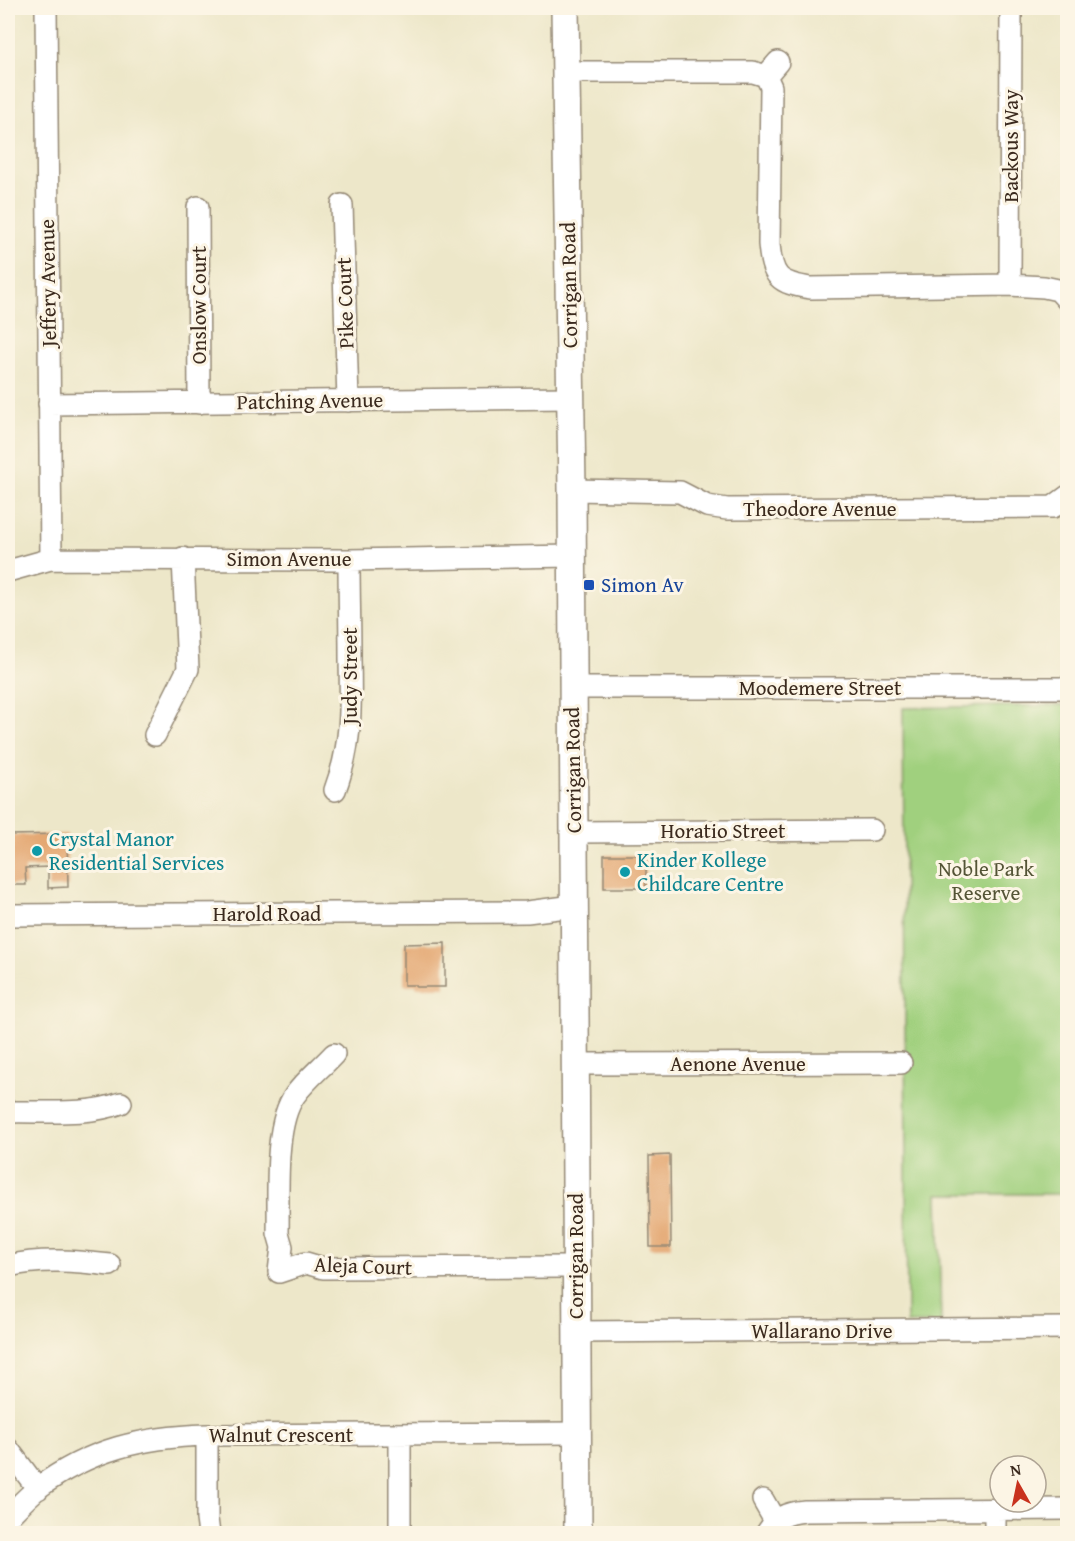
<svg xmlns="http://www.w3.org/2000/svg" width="1075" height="1541" font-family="'Gentium Book Plus',serif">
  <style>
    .green { fill: #a0d07e; stroke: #6e7d4e; stroke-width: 1.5 }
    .building { fill: #e4a873 }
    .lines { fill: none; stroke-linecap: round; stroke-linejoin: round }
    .minor-casing { stroke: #948874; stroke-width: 24 }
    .major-casing { stroke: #948874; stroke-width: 30 }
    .minor { stroke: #fff; stroke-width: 21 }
    .major { stroke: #fff; stroke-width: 27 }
    .transit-dot { fill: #1a4fb4; stroke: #fcf5e5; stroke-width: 2 }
    .culture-dot { fill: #0f9aa8; stroke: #fcf5e5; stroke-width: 2 }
    .labels { text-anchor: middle; stroke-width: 6; stroke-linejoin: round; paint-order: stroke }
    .street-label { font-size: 21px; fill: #3b2a1e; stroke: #fcf5e5 }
    .transit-label { font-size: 21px; fill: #164399; stroke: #fcf5e5; text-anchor: start }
    .culture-label { font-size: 21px; fill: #0d838f; stroke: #fcf5e5; text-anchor: start }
    .park-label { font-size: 21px; fill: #545436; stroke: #fcf5e5 }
  </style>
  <rect width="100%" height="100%" fill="#fcf5e5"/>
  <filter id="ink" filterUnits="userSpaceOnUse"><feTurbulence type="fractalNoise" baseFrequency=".0167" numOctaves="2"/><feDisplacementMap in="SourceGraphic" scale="12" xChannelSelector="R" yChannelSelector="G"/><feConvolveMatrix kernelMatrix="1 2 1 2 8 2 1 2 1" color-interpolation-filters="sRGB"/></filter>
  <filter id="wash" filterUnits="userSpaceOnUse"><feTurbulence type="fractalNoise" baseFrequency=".008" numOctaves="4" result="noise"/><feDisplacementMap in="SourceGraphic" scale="24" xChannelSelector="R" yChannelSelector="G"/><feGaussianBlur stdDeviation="1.35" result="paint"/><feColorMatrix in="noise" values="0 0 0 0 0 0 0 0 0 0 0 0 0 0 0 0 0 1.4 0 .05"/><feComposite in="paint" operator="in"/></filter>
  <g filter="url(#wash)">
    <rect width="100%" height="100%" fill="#ede7c9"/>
    <path class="green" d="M1067,705V1194H938L941,1323H907L903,708Z"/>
    <g id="blocks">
      <path class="building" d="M67,834L68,887L48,888V867L25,868L26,885H8V835Z
        M604,855H646V888H604Z
        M445,943V987H416V985H404V944Z
        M670,1155L671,1247H650L649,1156Z"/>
    </g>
  </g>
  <g filter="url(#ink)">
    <use href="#blocks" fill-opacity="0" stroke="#948874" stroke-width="1.5"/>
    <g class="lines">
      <g class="minor-casing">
        <path id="minor" d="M46,8L51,559
          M566,72H753L766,76L771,87L769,244C772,277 778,283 810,288L1010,285L1044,287L1058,290L1068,301
          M766,76L778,62
          M342,205L348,401
          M198,207L199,403
          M1010,285L1011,8
          M49,404L570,398
          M572,490L680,492L707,506L727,509L1053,507L1068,496
          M8,571L51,559L349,560L572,556
          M572,688H1068
          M155,735L188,669L183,558
          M335,790C352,745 351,705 350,658C350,625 349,593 349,560
          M574,832L872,830
          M8,915L527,912L574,906
          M334,1054C321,1068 306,1080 295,1095C273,1125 279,1196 278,1233L282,1247L279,1272L306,1263L323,1268L576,1267
          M576,1064L901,1063
          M8,1112C45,1111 86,1116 121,1103
          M8,1266C41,1258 76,1261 110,1265
          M577,1332L1068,1328
          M400,1434V1534
          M207,1435V1519L209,1534
          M8,1449L38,1489
          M763,1500L775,1521
          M995,1510V1534
          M8,1517C17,1508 27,1497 38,1488C90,1449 143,1437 207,1435L578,1433
          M766,1534C777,1517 785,1513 805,1511L1068,1509"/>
      </g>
      <g class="major-casing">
        <path id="major" d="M565,8L572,490L578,1534"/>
      </g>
      <use href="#minor" class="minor"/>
      <use href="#major" class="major"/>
    </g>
  </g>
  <rect class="transit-dot" x="583" y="579" width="12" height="12" rx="3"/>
  <g class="culture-dot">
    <circle cx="37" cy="851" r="6"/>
    <circle cx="625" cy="872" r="6"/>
  </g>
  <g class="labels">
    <g class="street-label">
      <text transform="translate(1011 146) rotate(-90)" y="7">Backous Way</text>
      <text transform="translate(48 283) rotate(-91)" y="7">Jeffery Avenue</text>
      <text transform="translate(569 285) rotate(-91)" y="7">Corrigan Road</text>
      <text transform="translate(345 303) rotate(-92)" y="7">Pike Court</text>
      <text transform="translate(199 305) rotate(-90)" y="7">Onslow Court</text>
      <text transform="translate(310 401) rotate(-1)" y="7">Patching Avenue</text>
      <text x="820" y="516">Theodore Avenue</text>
      <text x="289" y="566">Simon Avenue</text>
      <text transform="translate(350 676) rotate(-90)" y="7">Judy Street</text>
      <text x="820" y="695">Moodemere Street</text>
      <text transform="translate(573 770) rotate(-91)" y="7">Corrigan Road</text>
      <text x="723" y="838">Horatio Street</text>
      <text x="267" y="921">Harold Road</text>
      <text x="738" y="1071">Aenone Avenue</text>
      <text transform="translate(576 1256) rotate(-90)" y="7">Corrigan Road</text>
      <text transform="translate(363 1266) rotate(2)" y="7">Aleja Court</text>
      <text x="822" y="1338">Wallarano Drive</text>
      <text x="281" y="1442">Walnut Crescent</text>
    </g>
    <g class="transit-label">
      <text x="601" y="592">Simon Av</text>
    </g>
    <g class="culture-label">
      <text x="49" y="846">Crystal Manor<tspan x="49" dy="24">Residential Services</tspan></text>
      <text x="637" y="867">Kinder Kollege<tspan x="637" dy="24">Childcare Centre</tspan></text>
    </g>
    <g class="park-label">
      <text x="986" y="876">Noble Park<tspan x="986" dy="24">Reserve</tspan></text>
    </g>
  </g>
  <rect width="1075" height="1541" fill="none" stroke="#fcf5e5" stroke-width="30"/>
  <g transform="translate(1018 1484) rotate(351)"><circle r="28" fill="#fcf5e5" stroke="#afa495" stroke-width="1.5"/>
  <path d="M0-4.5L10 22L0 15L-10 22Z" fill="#c8321e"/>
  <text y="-9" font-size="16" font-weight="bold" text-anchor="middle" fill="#3b2a1e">N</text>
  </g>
</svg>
